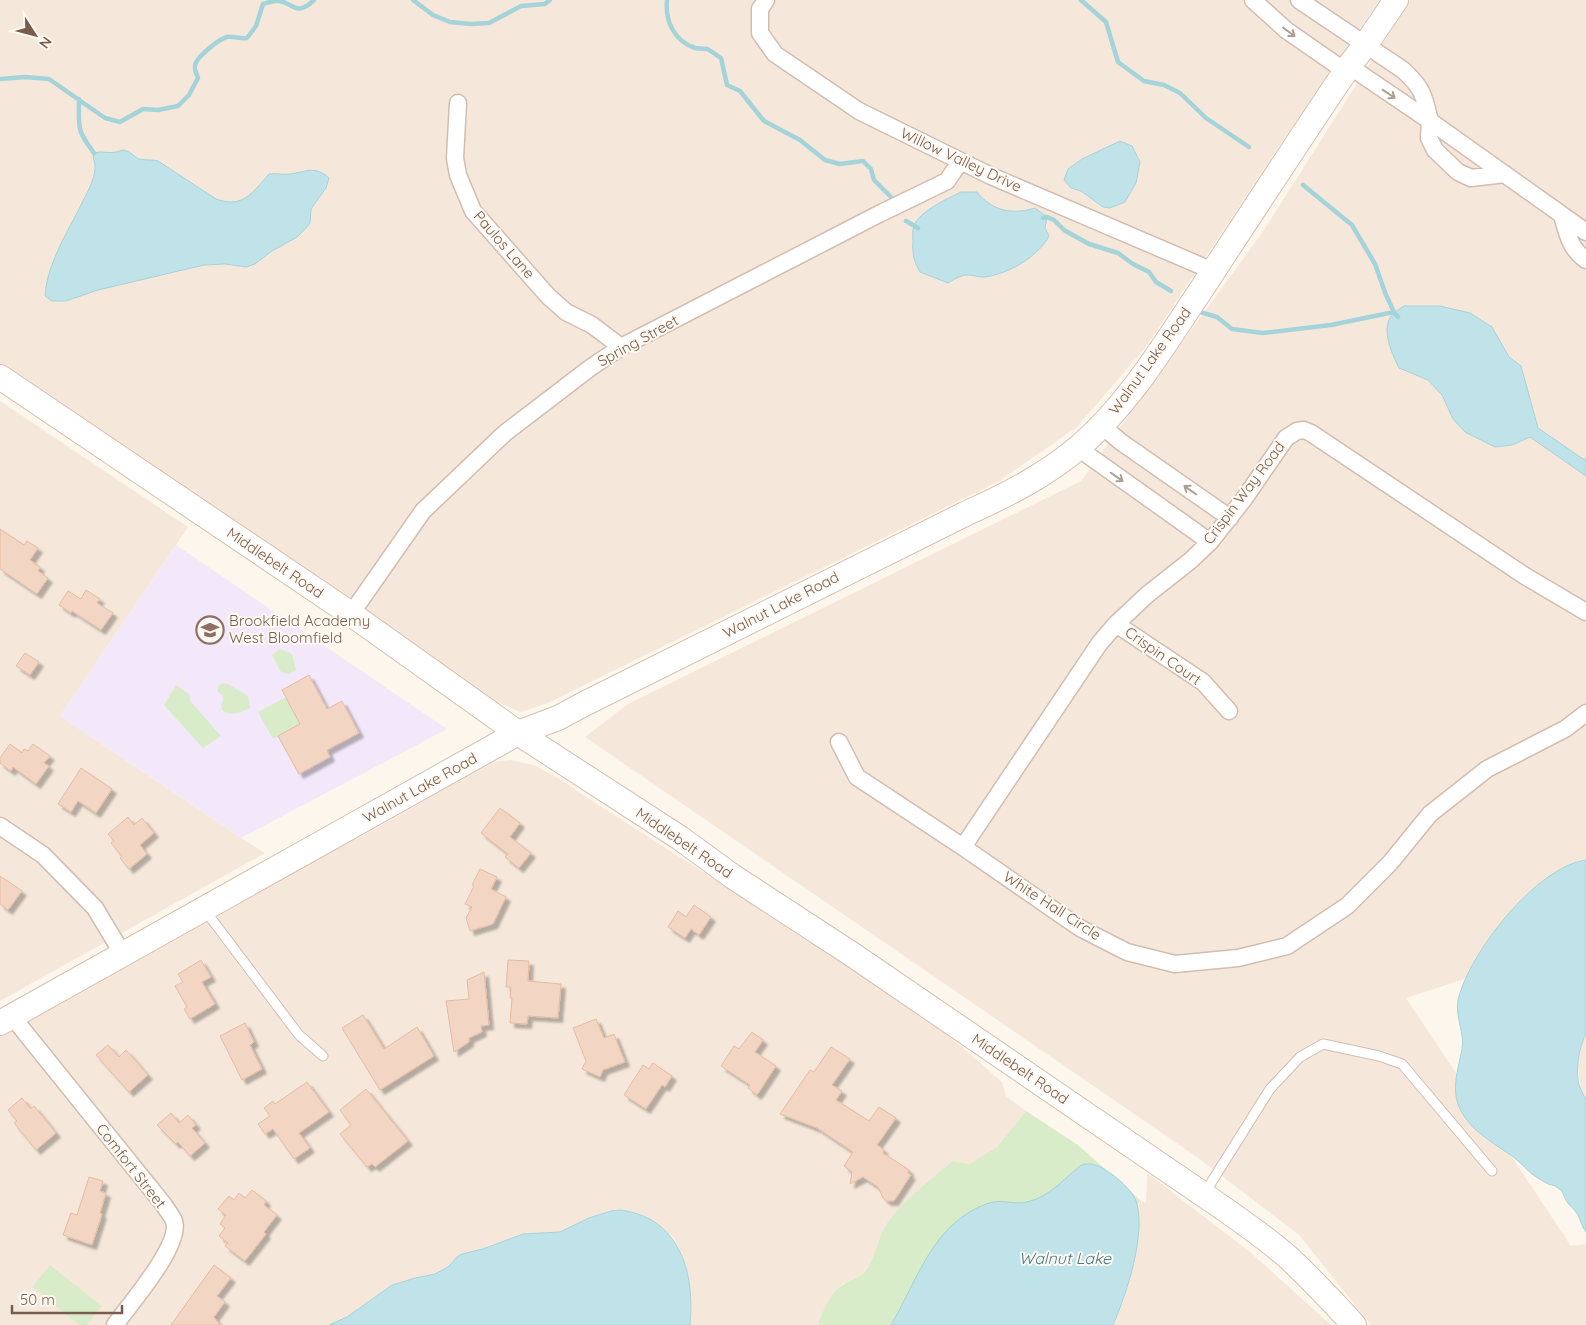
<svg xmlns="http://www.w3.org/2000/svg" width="1586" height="1325" font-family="Quicksand,sans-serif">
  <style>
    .residential { fill: #f5e8da }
    .education { fill: #f3e8fa }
    .green { fill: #d8ecc9 }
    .water { fill: #bfe3e8; stroke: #a5d3da }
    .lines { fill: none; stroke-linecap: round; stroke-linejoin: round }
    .stream { stroke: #a5d3da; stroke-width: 4.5 }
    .building { fill: #f3d5c3; stroke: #e6bba3; filter: url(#shadow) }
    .lane-casing { stroke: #d1beb0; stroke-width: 11 }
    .street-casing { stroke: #d1beb0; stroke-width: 19 }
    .secondary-casing { stroke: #d6c0b0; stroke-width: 26 }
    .lane { stroke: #fff; stroke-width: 9 }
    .street { stroke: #fff; stroke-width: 16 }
    .secondary { stroke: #fff; stroke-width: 24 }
    .oneway { stroke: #af9d94 }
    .labels { text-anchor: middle; stroke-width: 4; stroke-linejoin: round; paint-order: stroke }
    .street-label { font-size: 15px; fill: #7a5c4d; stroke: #fffaf3 }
    .education-label { font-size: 15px; fill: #785e54; stroke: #fffaf3; text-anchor: start }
    .water-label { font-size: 16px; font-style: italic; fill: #437c86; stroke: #fffaf3 }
  </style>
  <defs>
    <filter id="shadow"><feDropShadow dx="4.5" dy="4.5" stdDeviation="1" flood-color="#0004"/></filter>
  </defs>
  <rect width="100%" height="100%" fill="#fdf6ec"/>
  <path class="residential" d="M0,0H1380L1274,154L1145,348L1077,427L999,481L548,703L521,712L495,701L0,370Z
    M1410,0H1586V935L1569,945L1406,998L1571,1246L1586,1244V1325H1371L1299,1235L1197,1157L585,737L628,704L1081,481L1262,233Z
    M0,401L188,527L60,716L241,838L265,853L0,1001Z
    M511,760L534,765L560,779L583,795L803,936L941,1029L1002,1082L1006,1096L1026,1111L997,1147L969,1164L952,1161L908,1200L886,1225L872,1261L860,1276L842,1284L829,1301L821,1314L818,1325H690L689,1288L682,1255L674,1238L657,1223L643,1215L630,1211H611L589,1218L560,1232L523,1234L483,1249L462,1254L458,1256L448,1267L435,1274L403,1281L383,1291L347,1317L329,1325H0V1036L45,1009L269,885L377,828L458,781L493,762Z
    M1586,1034V1100L1580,1088L1578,1065L1581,1047Z
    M1147,1173L1250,1252L1331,1325H1113L1123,1302L1128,1286L1137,1240L1138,1209L1140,1200L1146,1203Z"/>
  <path class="education" d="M176,545L447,729L241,838L60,716Z"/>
  <path class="green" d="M280,649L292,654L296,670L289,674L281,672L272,655Z
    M226,683L248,696L250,708C240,713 232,717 222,710L221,705L223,701V696L218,692V687L220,684Z
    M176,685L189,694L191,702L221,736L203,748L164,705Z
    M286,697L300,724L273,739L258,712Z
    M1026,1111L1078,1145L1140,1200L1093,1325H818C821,1312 832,1291 844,1284C849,1280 856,1279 861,1275C876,1262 876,1241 886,1225C901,1202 932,1179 952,1161L969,1164L997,1147Z
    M50,1265L102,1306L87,1325H79L32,1287Z"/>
  <path class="water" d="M1120,141L1132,146L1140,162L1136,183L1125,202L1110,208L1103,207L1081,191L1071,188L1064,180L1068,169L1082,159Z
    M122,150C130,151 131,154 137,158C142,161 152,159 158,161L216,199C243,209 253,192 269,174C277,173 283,175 290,174C306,172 315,165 329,178L326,188L311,209L310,223L306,228L297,237L272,251L255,264L246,267L225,264L204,265L98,290L66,301H52L45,296C47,264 67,233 81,205C86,194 94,182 95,169C96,164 93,160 93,154C100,149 110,156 122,150Z
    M961,192H977C992,211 1012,215 1035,208L1047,217L1045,228L1049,236C1038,257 1008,274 985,277C979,278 972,274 966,275C961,275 953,280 948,283L920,272C914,262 912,253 913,242C913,237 912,230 914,226C919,211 949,198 961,192Z
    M1404,306H1440L1470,313L1492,327L1509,357L1521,366L1538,428L1583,459H1586V476L1530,437L1512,445L1495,447L1465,432L1453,419L1442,395L1428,380L1399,368C1393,356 1384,336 1388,323C1389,315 1398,310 1404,306Z
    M1586,860V1033C1579,1048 1575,1070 1579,1085C1581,1091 1584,1095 1586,1100V1232C1582,1227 1581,1221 1578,1215C1575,1209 1569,1206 1566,1200C1563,1195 1563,1191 1558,1188C1555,1185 1551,1185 1548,1184C1543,1181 1536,1177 1532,1174C1525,1168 1519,1161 1512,1156C1494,1143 1472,1132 1461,1111C1450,1090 1458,1071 1462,1049C1465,1033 1455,1018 1458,1000C1469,953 1536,867 1586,860Z
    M1085,1164C1097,1163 1104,1169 1113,1175C1122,1182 1132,1191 1136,1201C1147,1232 1126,1296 1113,1325H891C918,1279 933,1222 989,1203C1002,1199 1015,1205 1027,1202C1049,1197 1064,1179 1080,1166Z
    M620,1210C680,1217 695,1273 690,1325H329L347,1317L392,1285L415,1278L435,1274L448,1267L458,1256L462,1254L483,1249L523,1234L560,1232L589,1218L611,1211Z"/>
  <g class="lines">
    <path class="stream" d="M413,0L433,15L450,22L471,24L489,23L521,6L545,4L550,0
      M667,0C665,21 674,41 695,48C699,49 704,48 707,49C712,51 717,56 721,58L727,85L740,91L764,121L800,140L825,160L840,164L863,161L871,169L874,180L893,199
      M1081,0L1106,22L1118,62L1144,81L1164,85L1180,93L1206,118L1249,147
      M0,79L25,77L49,79L105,118L120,122L143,109L158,110L178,106L189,95L198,78C197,75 194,70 195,66C195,58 219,39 227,37C233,36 241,39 247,38L256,26L263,4C267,3 272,1 276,1C293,0 294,19 314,0
      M79,99C79,128 76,129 94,153
      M1303,185L1352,225L1375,264L1386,295L1394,312L1398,317
      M1043,218L1047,217L1054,220L1064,230L1089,244L1118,253L1133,264L1149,272L1156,282L1171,291
      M906,221L918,228
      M1200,312L1217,317L1232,329L1263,333L1331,325L1394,312"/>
  </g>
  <path class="building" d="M0,529L24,545L27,541L38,548L30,560L40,567L38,571L48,578L37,594L0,569Z
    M86,590L100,599L97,603L113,613L101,630L72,611L71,613L59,605L68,591L81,599Z
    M25,653L39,662L30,675L16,666Z
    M309,675L327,709L342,701L359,733L327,750L330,757L299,774L278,736L300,724L282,690Z
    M10,744L22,753L24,749L28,751L33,744L50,756L44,763L49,766L36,784L13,767L11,771L0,763V758Z
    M81,768L112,789L96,813L78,801L71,812L58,804Z
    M500,808L520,823L510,837L531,853L519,868L505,857L508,854L481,833Z
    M128,817L134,825L142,818L154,833L140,845L147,854L129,869L120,858L122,856L111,843L114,841L108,834Z
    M480,869L497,877L491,889L506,897L493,924L470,931L466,918L472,907L465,904L474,886L472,885Z
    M0,876L22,891L8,910L0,904Z
    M694,905L711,917L699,935L691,929L685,938L668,927L678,911L686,917Z
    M201,960L211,977L202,982L215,1004L190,1019L184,1009L187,1007L175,986L183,982L178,974Z
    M508,960L529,961L528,981L561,984L558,1018L528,1016L527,1024L510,1023L512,998H510L511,987H506Z
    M484,972L489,1025L481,1026L482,1032L469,1038V1042L454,1052L446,1001L469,999L467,980Z
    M363,1015L384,1049L417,1027L434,1056L380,1090L342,1028Z
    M596,1019L604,1038L614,1034L625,1062L603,1070L600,1077L582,1069L586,1061L573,1028Z
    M245,1023L254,1042L250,1045L262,1069L242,1080L220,1036Z
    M752,1032L763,1040L755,1052L776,1066L757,1095L748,1088L750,1085L721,1066L734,1046L739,1049Z
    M108,1045L119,1057L126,1050L148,1075L129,1092L96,1055Z
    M831,1047L850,1059L832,1085L842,1091L836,1100L869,1121L879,1107L896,1118L877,1145L883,1149V1153L909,1170L908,1173L911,1175L894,1201H887L883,1198L878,1187L863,1177L850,1184L852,1172L844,1166L853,1152L817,1128L780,1114L810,1070L814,1072Z
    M653,1063L672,1076L665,1087L662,1085L646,1109L624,1095L643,1065L649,1069Z
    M307,1082L329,1112L299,1133L310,1148L294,1159L273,1129L265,1134L258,1124L270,1116L264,1108L273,1101L275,1104Z
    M366,1089L408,1141L375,1167L372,1164L367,1167L340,1134L351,1125L340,1110Z
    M22,1098L31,1109L34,1106L56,1133L36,1150L14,1123L17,1121L8,1110Z
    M171,1113L179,1123L188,1115L196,1125L192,1128L205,1143L190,1156L178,1142L176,1144L157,1125Z
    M89,1177L103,1181L100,1191L106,1193L100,1213L102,1214L92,1245L63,1235L71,1213L77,1215Z
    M252,1190L266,1201L264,1205L277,1215L264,1232L266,1234L245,1261L225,1246L228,1243L219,1236L225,1228L220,1224L226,1215L218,1209L229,1196L234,1200L239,1193L245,1198Z
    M214,1265L231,1278L217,1296L225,1302L214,1317L220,1325H171Z"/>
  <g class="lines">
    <g class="lane-casing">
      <path id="lane" d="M204,909L299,1035L323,1056
        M1204,1194L1270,1089L1300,1057L1323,1044L1379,1056L1402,1064L1492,1171"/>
    </g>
    <g class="street-casing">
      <path id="street" d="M766,0L760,9V33L775,54L859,111L991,176L1213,271
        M1253,0L1286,30L1345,71
        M1299,0L1403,70C1423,88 1424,96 1430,121L1349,66
        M458,103L455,158L458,175L473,211L548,296L566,312L592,325L621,347
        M1430,121L1586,232
        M1430,121L1429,138L1435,150L1458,172L1471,178L1505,174
        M1562,215C1567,233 1570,249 1586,260
        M1102,426L1121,442L1230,518
        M1078,448L1210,542
        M351,614L423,511L505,433L590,368L621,347L879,214L947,181L960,162
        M1116,624L1203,682L1229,711
        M839,742L857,777L963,847L1080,928L1127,952L1175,964L1238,958L1287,946L1347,906L1390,863L1430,814L1487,769L1565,729L1586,713
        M0,826L43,855L95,908L122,953
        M963,847L1099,644L1116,624L1148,594L1190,561L1210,542L1244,499L1286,438L1297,431L1304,430L1311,433L1525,576L1586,612
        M13,1015L19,1025L164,1205C167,1210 172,1216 174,1221C182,1245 129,1305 115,1325"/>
    </g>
    <g class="secondary-casing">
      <path id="secondary" d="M0,377L351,614L518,733L680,838L732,876L853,955L1204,1195C1233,1215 1263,1235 1290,1259C1312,1280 1333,1302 1354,1325
        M0,1023L518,733L558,718L586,703L965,514C1005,496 1045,476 1079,447C1129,404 1164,345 1201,290C1250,215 1299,140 1349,66L1366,44L1396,0"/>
    </g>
    <use href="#lane" class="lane"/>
    <use href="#street" class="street"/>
    <use href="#secondary" class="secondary"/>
  </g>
  <defs><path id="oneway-shaft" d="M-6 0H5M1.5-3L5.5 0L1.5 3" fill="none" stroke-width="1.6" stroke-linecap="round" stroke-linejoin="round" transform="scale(1.25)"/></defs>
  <g class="oneway">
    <use href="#oneway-shaft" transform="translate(1289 32) rotate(37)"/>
    <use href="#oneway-shaft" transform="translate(1389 94) rotate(34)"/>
    <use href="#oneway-shaft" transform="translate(1117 477) rotate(35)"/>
    <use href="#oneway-shaft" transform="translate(1190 490) rotate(-145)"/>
  </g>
  <defs>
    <g id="school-ring" transform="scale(1.4375)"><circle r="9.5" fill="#fffaf3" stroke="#8d6e63" stroke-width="1.5"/><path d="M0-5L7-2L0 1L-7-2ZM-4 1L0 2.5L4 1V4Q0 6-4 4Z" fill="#8d6e63"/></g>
  </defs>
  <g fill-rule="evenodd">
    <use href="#school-ring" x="210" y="630"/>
  </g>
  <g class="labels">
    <g class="street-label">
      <text transform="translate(961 160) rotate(25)" y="5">Willow Valley Drive</text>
      <text transform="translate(504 245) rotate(49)" y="5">Paulos Lane</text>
      <text transform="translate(638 341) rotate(-29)" y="5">Spring Street</text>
      <text transform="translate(1150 361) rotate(-54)" y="5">Walnut Lake Road</text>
      <text transform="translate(1244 493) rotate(-53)" y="5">Crispin Way Road</text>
      <text transform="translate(275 563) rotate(34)" y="5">Middlebelt Road</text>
      <text transform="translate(781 605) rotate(-27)" y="5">Walnut Lake Road</text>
      <text transform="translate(1163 656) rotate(35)" y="5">Crispin Court</text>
      <text transform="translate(420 788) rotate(-29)" y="5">Walnut Lake Road</text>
      <text transform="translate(684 843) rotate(34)" y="5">Middlebelt Road</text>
      <text transform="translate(1052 906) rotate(33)" y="5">White Hall Circle</text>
      <text transform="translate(1020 1069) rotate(34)" y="5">Middlebelt Road</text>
      <text transform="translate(131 1166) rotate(52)" y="5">Comfort Street</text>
    </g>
    <g class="education-label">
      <text x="229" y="626">Brookfield Academy<tspan x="229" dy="17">West Bloomfield</tspan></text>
    </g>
    <g class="water-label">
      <text x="1065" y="1264">Walnut Lake</text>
    </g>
  </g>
  <g transform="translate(35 35) rotate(126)" stroke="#fffaf3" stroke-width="4" paint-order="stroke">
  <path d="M0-4L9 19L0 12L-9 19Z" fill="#7a5c4d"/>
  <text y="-8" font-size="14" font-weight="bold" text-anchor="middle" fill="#7a5c4d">N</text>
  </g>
  <path d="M12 1305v8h110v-8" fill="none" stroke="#7a5c4d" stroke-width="2.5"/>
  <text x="20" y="1305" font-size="15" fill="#7a5c4d" stroke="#fffaf3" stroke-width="4" paint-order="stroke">50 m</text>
</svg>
